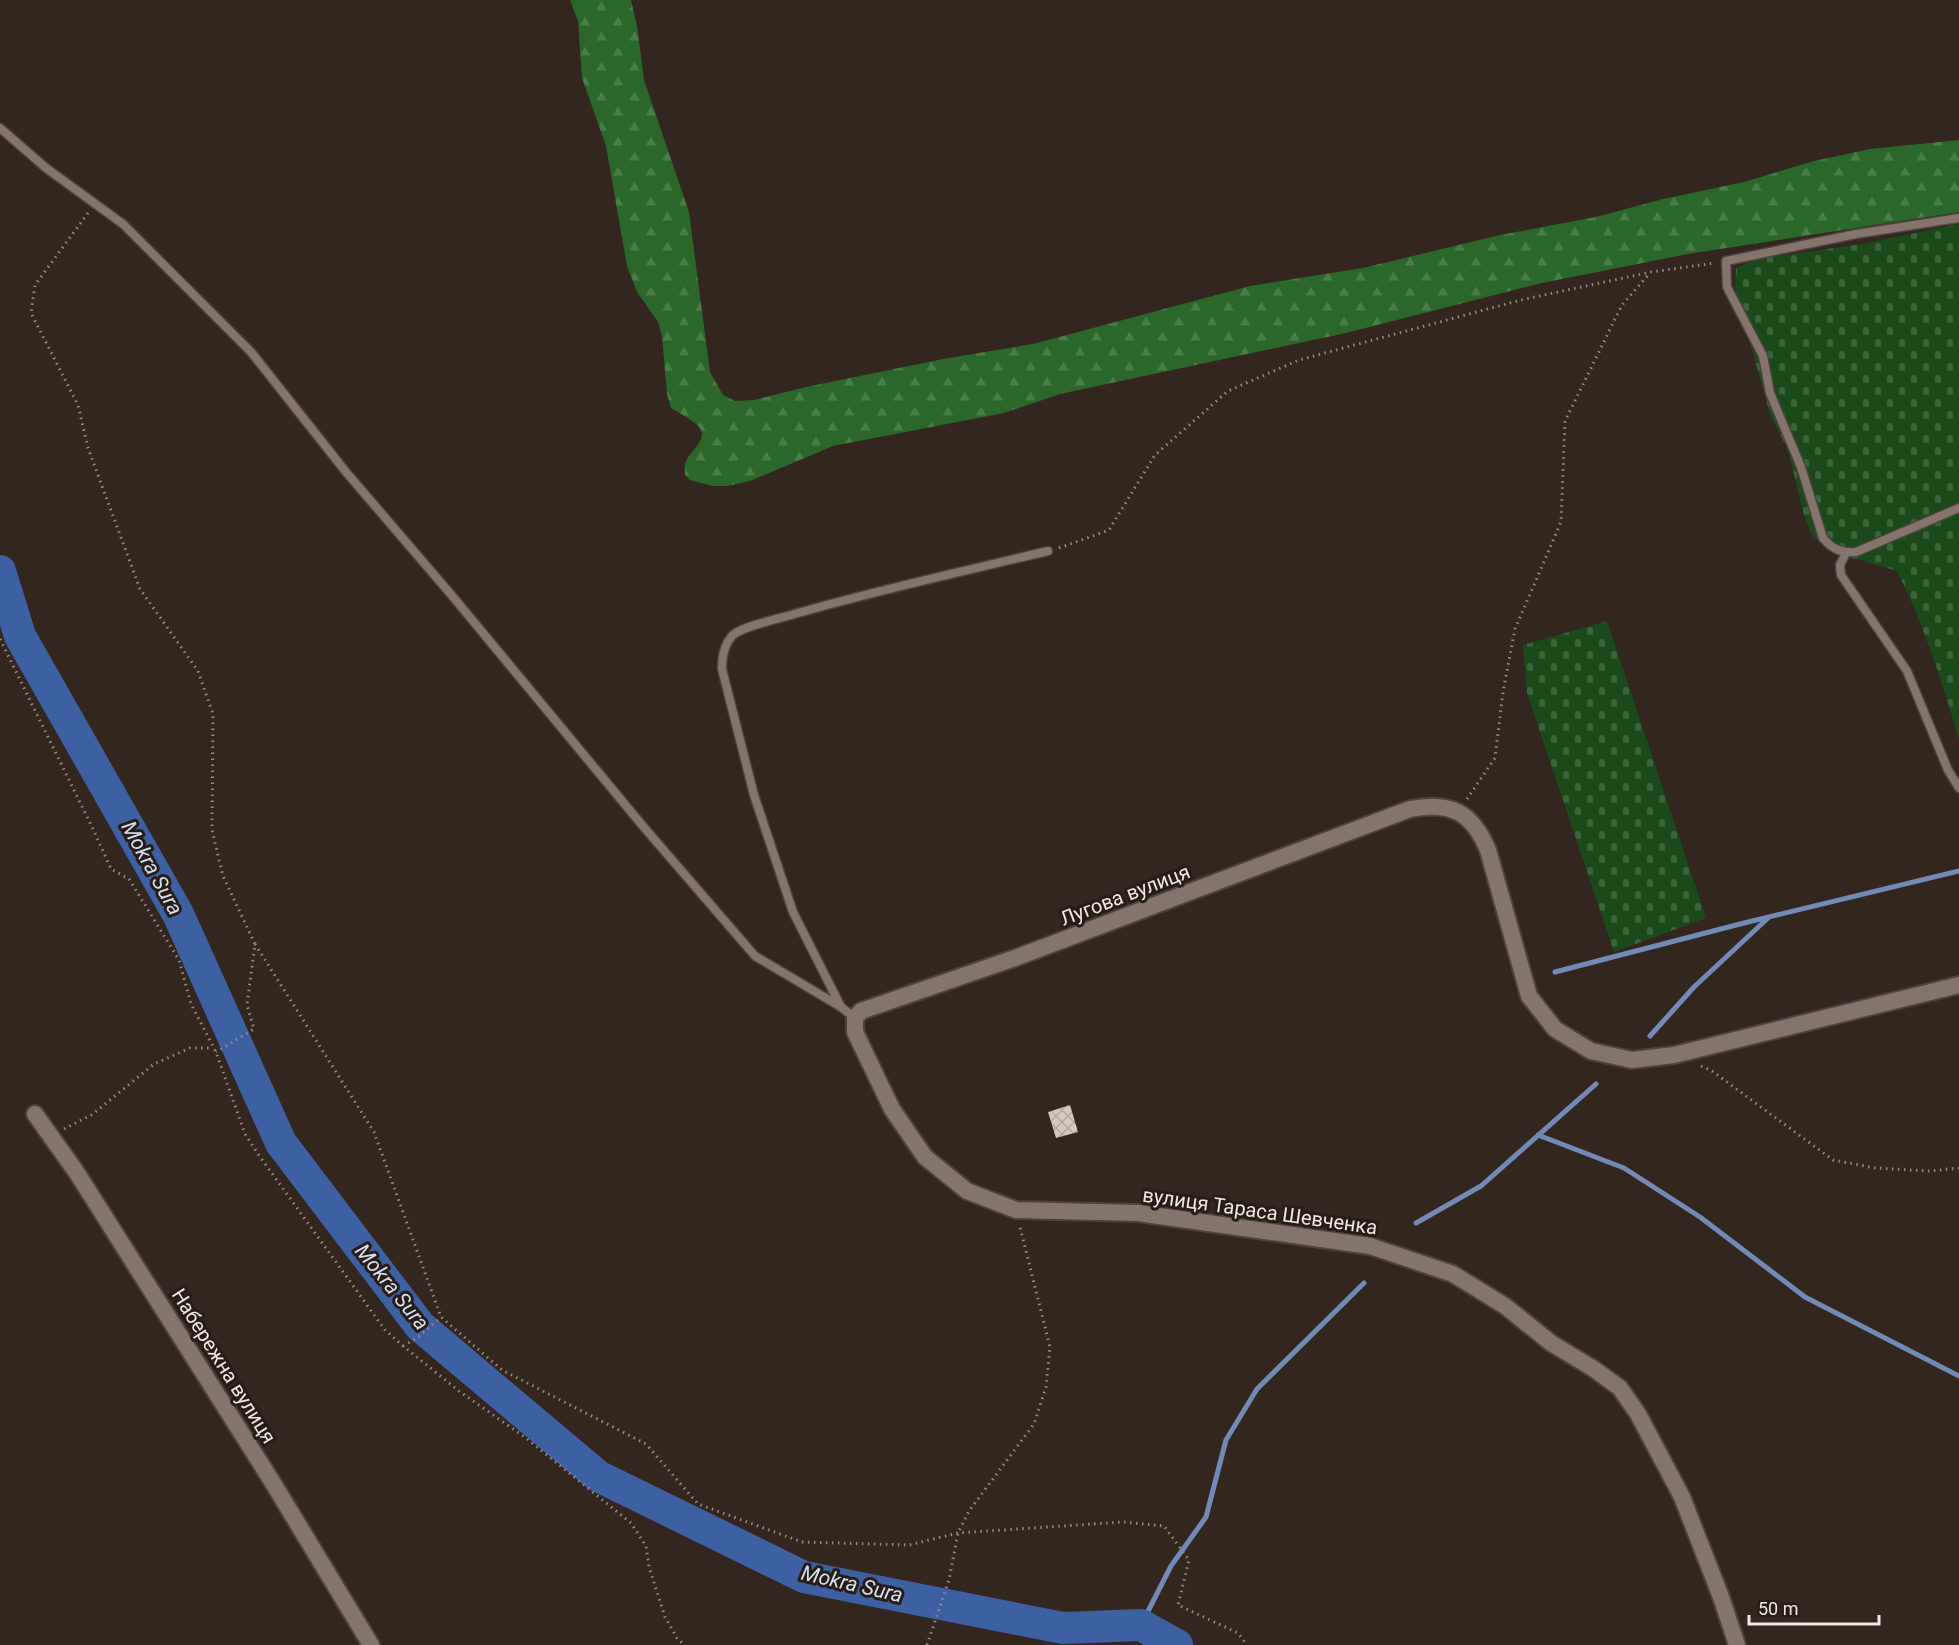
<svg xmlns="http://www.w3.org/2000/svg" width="1959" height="1645" font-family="Roboto,sans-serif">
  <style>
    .forest { fill: url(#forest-firs) }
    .cemetery { fill: url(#cemetery-stones) }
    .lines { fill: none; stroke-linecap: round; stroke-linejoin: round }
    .stream { stroke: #7389b6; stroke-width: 5 }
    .river { stroke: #3d60a2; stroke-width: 32 }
    .building { fill: url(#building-cross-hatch) }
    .service-casing { stroke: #4e423d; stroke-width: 11 }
    .minor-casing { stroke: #4e423d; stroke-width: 20 }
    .path { stroke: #968c86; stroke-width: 3; stroke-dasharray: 1.5 4.5; stroke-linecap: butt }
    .service { stroke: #84746c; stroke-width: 8 }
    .minor { stroke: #84746c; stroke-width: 16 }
    .labels { text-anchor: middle; stroke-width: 6; stroke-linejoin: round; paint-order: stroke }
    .street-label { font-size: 20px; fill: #f1e8e3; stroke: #281c16 }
    .water-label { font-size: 21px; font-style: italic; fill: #d5dff3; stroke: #281c16 }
  </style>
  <defs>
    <pattern id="forest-firs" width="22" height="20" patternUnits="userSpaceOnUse" patternTransform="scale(1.5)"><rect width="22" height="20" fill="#2a6728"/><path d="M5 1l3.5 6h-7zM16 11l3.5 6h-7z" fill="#497d47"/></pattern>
    <pattern id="cemetery-stones" width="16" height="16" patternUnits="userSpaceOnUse" patternTransform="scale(1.5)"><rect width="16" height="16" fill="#1a4a19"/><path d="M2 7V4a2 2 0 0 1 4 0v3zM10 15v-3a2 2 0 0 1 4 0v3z" fill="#3c643a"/></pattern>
    <pattern id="building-cross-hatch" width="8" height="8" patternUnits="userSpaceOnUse" patternTransform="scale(1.5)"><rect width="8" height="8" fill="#d8c7be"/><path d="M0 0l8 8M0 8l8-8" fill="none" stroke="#b4a7a0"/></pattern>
  </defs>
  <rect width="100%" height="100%" fill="#32261f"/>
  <path class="forest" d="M570,0H631L637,26L644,80L689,212L710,372L723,395L735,401L754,400L806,387L943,359L1033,344L1250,286L1363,268L1500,235L1596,217L1663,199L1744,182L1814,161L1870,149L1959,140V212L1688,254L1542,283L1346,333L1060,394L1004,413L833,446L750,481L727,486H713L690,480L685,475C685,471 684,465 686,461C691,449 712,438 696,424C689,418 679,413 671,408L667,394L662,336L658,322L637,292L627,266L606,146L582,78L578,21Z"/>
  <path class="cemetery" d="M1959,224V740C1942,681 1924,625 1897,571L1857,559L1837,556L1812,535L1804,516L1788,450L1770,415L1735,287L1736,268L1756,259L1862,244Z
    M1607,621L1706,918L1614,952L1527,693L1523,645Z"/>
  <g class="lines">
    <path class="stream" d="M1555,972L1744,923L1959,871
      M1650,1036L1694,987L1768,918
      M1538,1135L1624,1168L1700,1217L1805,1297L1959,1376
      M1416,1223L1481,1186L1596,1084
      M1141,1625L1171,1566L1206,1517L1226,1440L1257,1389L1364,1283"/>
    <path class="river" d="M0,571L20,636L178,914L281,1143L420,1326L598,1476L804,1577L1063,1628L1141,1625L1177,1645"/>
  </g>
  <path class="building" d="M1070,1105L1078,1132L1056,1138L1048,1112Z"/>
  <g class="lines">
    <g class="service-casing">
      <path id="service" d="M0,128L46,168L123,224L251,352L346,472L454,598L642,825L755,956L841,1007L855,1018
        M1959,218L1856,234L1726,261L1727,287L1763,356L1770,393L1801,467L1823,538C1832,549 1841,553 1856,552L1959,508
        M1846,553L1840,565L1841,575L1907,671L1948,770L1959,788
        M841,1007L793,912L754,795L722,669C722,657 724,644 733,635C745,625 783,618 798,613C881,589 965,571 1048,551"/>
    </g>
    <g class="minor-casing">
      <path id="minor" d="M35,1114L77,1173L273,1483L371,1645
        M1737,1645L1721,1597L1682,1497L1638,1414L1620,1388L1594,1369L1551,1343L1505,1306L1453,1274L1370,1246L1138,1213L1016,1210L967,1191L925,1157L892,1109L855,1032V1018L861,1011L1015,958L1410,809C1451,801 1472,812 1488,850L1529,996L1555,1029L1591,1051L1632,1060L1674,1055L1959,985"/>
    </g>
    <path class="path" d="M88,213L35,285L31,313L78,405L88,448L140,589L198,671L213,714L212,830L223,876L255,944L247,1005L254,1029L216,1052
      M1059,548L1109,530L1155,455L1228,391L1299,360L1521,300L1651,272L1715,263
      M0,639L93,829L111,869L129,879L179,960L191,1004L216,1052L245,1134L258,1154L385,1330L403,1346L459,1391L526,1438L631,1523L646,1546L649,1567L665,1617L677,1638L684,1645
      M1467,799L1495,758L1503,692L1515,629L1561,522L1565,421L1622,305L1650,273
      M255,944L374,1132L441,1317L502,1370L646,1444L698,1504L802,1542L909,1545L958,1533L1123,1522L1164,1526L1189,1560L1178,1605L1238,1633L1247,1645
      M1701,1066L1712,1071L1833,1160L1875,1168L1930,1171L1959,1168
      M64,1129L93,1114L154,1064L190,1048H213
      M403,1346L417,1338L441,1317
      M927,1645L949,1580L958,1533L969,1511L1034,1424L1046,1387L1050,1347L1020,1227"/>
    <use href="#service" class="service"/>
    <use href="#minor" class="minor"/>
  </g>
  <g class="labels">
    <g class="street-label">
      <text transform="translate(1125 895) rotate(-21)" y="7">Лугова вулиця</text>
      <text transform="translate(1260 1211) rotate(8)" y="7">вулиця Тараса Шевченка</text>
      <text transform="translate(224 1366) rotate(58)" y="7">Набережна вулиця</text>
    </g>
    <g class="water-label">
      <text transform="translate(152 868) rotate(61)" y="7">Mokra Sura</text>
      <text transform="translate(392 1287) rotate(51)" y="7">Mokra Sura</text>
      <text transform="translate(852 1584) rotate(13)" y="7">Mokra Sura</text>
    </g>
  </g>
  <path d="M1749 1615v9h130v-9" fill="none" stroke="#f1e8e3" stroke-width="3"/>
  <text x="1758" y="1615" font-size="18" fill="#f1e8e3" stroke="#281c16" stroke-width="4.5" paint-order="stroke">50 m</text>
</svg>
